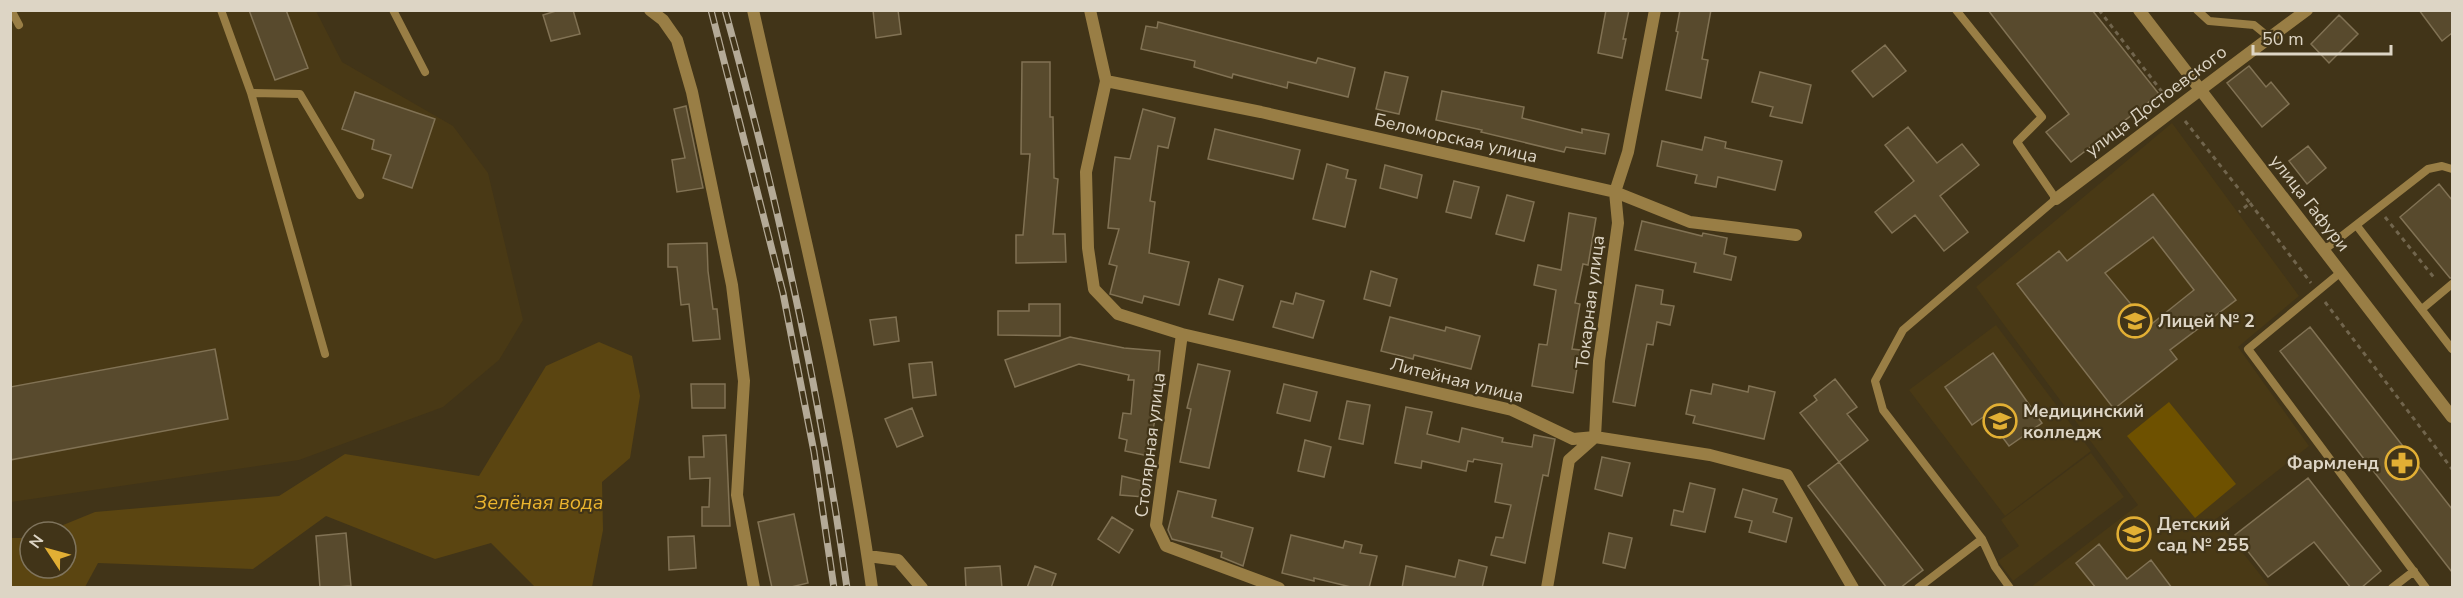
<svg xmlns="http://www.w3.org/2000/svg" width="2463" height="598" font-family="'Nunito Sans',sans-serif">
  <style>
    .built { fill: #493915 }
    .green { fill: #6e5100 }
    .water { fill: #5b4511 }
    .building { fill: #584a2d; stroke: #817254; stroke-width: 1.5; fill-rule: evenodd }
    .lines { fill: none; stroke-linecap: round; stroke-linejoin: round }
    .path { stroke: #71654d; stroke-width: 3; stroke-dasharray: 4.5 4.5; stroke-linecap: butt }
    .lane { stroke: #997e45; stroke-width: 8 }
    .street { stroke: #997e45; stroke-width: 12 }
    .rail-casing { stroke: #b4aa97; stroke-width: 7 }
    .rail { stroke: #413418; stroke-width: 4.5; stroke-dasharray: 14; stroke-linecap: butt }
    .labels { text-anchor: middle; stroke-width: 4.5; stroke-linejoin: round; paint-order: stroke }
    .street-label { font-size: 18px; fill: #ddd5c5; stroke: #413418 }
    .poi-label { font-size: 18px; font-weight: bold; fill: #ddd5c5; stroke: #413418; text-anchor: start }
    .water-label { font-size: 20px; font-style: italic; fill: #ecb52e; stroke: #413418 }
  </style>
  <rect width="100%" height="100%" fill="#413418"/>
  <path class="built" d="M11,11H316L342,62L453,126L488,173L523,320L499,360L443,407L299,460L11,502Z
    M2172,123L2299,296L2238,347L2309,446L2216,519L2270,587H2031L2138,505L1976,287Z
    M1996,325L2091,451L2005,516L1909,390Z
    M2091,453L2124,497L2013,581L1998,561L2019,546L2001,520Z"/>
  <path class="green" d="M2169,402L2236,484L2195,518L2127,436Z"/>
  <path class="water" d="M599,342L632,356L640,396L630,458L602,482L603,530L592,587H535L491,543L435,559L326,516L253,569L98,563L85,587H11V538H30V568H66V532H46L95,512L279,496L345,454L479,476L546,366Z"/>
  <path class="building" d="M249,10H286L308,68L275,80Z
    M559,10H573L580,34L551,41L543,15Z
    M873,10H898L901,34L876,38Z
    M1606,10H1629L1623,39H1626L1622,58L1598,53Z
    M1680,10H1711L1702,59L1708,60L1701,98L1666,90L1678,32L1676,31Z
    M1988,10H2092L2159,94L2071,162L2046,132L2069,114Z
    M2419,10H2452V33L2442,41Z
    M2339,15L2358,34L2329,63L2311,44Z
    M1158,22L1316,63L1318,58L1355,68L1348,97L1288,82L1287,88L1233,74L1232,78L1194,67L1195,61L1141,49L1146,26L1157,28Z
    M1885,45L1906,71L1873,97L1852,71Z
    M1022,62H1050V117H1053L1054,178L1058,179L1053,234H1065L1066,262L1016,263V235H1023L1030,154H1021Z
    M2249,66L2266,87L2271,82L2289,104L2262,127L2227,83Z
    M1385,72L1408,77L1399,114L1376,109Z
    M1760,72L1811,85L1802,123L1770,116L1773,107L1752,102Z
    M1442,91L1524,107L1522,118L1582,133V129L1609,134L1605,154L1566,147L1564,152L1481,132L1482,130L1436,120Z
    M355,92L435,119L412,188L383,178L391,155L372,149L374,140L342,129Z
    M686,106L703,188L677,192L672,160L685,158L674,109Z
    M1143,109L1175,118L1168,148L1158,146L1150,201L1155,202L1149,253L1189,262L1179,305L1144,296L1142,303L1110,294L1117,266L1109,264L1119,229L1108,228L1115,157L1130,159Z
    M1908,127L1937,163L1962,144L1979,165L1940,196L1968,232L1944,251L1915,215L1892,233L1875,212L1914,181L1885,145Z
    M1215,129L1300,150L1293,179L1208,159Z
    M1705,137L1726,142L1725,148L1782,161L1775,190L1718,177L1716,187L1695,183L1697,175L1657,166L1662,141L1702,150Z
    M2308,146L2326,168L2307,184L2289,161Z
    M1327,164L1348,170L1346,178L1356,180L1345,227L1313,219Z
    M1385,165L1422,175L1417,198L1380,188Z
    M1454,181L1479,187L1471,218L1446,212Z
    M2439,184L2452,200V278H2450L2400,217Z
    M2153,194L2236,300L2170,350L2177,359L2114,409L2017,284L2059,251L2067,261ZM2153,237L2194,290L2149,326L2105,273Z
    M1507,195L1534,202L1524,241L1496,234Z
    M1569,213L1596,218L1588,265L1583,264L1575,303L1580,304L1572,349L1580,350L1573,393L1532,386L1539,344L1547,345L1556,290L1534,285L1538,265L1561,270Z
    M1642,221L1702,236L1703,233L1727,238L1724,254L1736,257L1731,280L1694,272L1696,263L1635,250Z
    M707,243L708,271L713,309H717L720,339L693,341L689,304L681,305L677,267H668V244Z
    M1371,271L1397,279L1390,306L1364,299Z
    M1219,279L1243,286L1233,320L1209,314Z
    M1636,285L1663,290L1661,304L1674,306L1670,325L1657,322L1653,345L1647,344L1635,406L1613,402Z
    M1296,293L1324,301L1313,338L1273,327L1281,301L1293,304Z
    M1029,304H1060V336L998,335V311H1029Z
    M896,317L899,341L874,345L870,320Z
    M1390,317L1445,331L1446,327L1480,336L1471,369L1414,355L1413,359L1381,351Z
    M2310,327L2452,509V572L2280,351Z
    M1070,337L1124,348L1160,351L1155,418L1149,456L1125,451L1127,440L1119,438L1123,413L1131,414L1134,380H1128L1129,375L1079,364L1015,387L1005,360Z
    M215,349L228,419L10,460V387Z
    M1993,353L2042,423L2009,446L1986,415L1972,425L1945,387Z
    M932,362L936,395L913,398L909,364Z
    M1198,364L1230,371L1209,468L1180,462L1191,409L1187,408Z
    M1835,379L1857,407L1847,414L1868,440L1839,462L1800,413L1817,400L1814,396Z
    M691,384H725V408H692Z
    M1284,384L1317,392L1310,421L1277,413Z
    M1713,384L1748,392L1749,386L1775,392L1764,439L1693,423L1695,416L1686,414L1691,390L1711,394Z
    M1347,401L1370,405L1363,444L1339,439Z
    M1406,407L1432,412L1427,434L1459,442L1462,428L1503,438L1502,442L1532,447L1534,435L1555,439L1548,476L1543,475L1525,563L1491,555L1496,537L1503,538L1511,505L1495,502L1502,464L1474,459L1473,462L1468,461L1466,471L1422,461L1421,468L1395,463Z
    M912,408L923,436L897,447L885,419Z
    M726,435L730,526H702V507H709L710,478L690,479L689,457H704L703,436Z
    M1305,440L1331,447L1324,477L1298,471Z
    M1602,457L1630,463L1622,496L1595,489Z
    M1839,462L1923,570L1900,588H1887L1808,486Z
    M1122,476L1146,482L1144,497L1120,495Z
    M2308,478L2381,571L2361,588H2351L2314,542L2268,577L2235,535Z
    M1690,483L1715,489L1705,532L1671,525L1674,510L1683,512Z
    M1743,489L1777,499L1773,512L1792,518L1786,542L1749,532L1752,521L1735,517Z
    M1178,491L1216,500L1212,517L1253,528L1243,566L1221,557L1222,552L1172,539L1168,530Z
    M794,514L808,583L787,588H772L758,522Z
    M1112,517L1133,530L1119,553L1098,539Z
    M346,533L351,586L320,588L316,536Z
    M1609,533L1632,538L1625,568L1603,563Z
    M1291,535L1343,548L1345,541L1362,545L1360,553L1377,556L1369,588H1355L1314,578V581L1282,573Z
    M694,536L696,568L669,570L668,537Z
    M2099,544L2127,579L2151,560L2172,588H2096L2076,563Z
    M1459,560L1487,567L1482,588H1402L1406,566L1455,577Z
    M1000,566L1002,588H966L965,568Z
    M1035,566L1056,574L1051,588H1027Z"/>
  <g class="lines">
    <path class="path" d="M2099,10L2166,97
      M2185,121L2250,203L2239,212
      M2250,203L2311,283
      M2385,217L2436,280
      M2325,302L2452,469"/>
    <path class="lane" d="M11,10L19,25
      M221,10L251,93L300,94L360,195
      M393,10L425,72
      M2197,10L2209,21L2254,25L2270,38
      M251,93L325,354
      M2357,226L2452,349
      M2324,250L2428,169L2442,166L2452,169
      M2341,272L2248,349L2426,588
      M2422,309L2452,284
      M1982,539L1995,567L2010,588
      M1918,588L1982,539L1883,410L1875,381L1903,330L2056,199L2017,142L2042,117L1956,10
      M2392,588L2414,571"/>
    <path class="street" d="M650,10L663,20L677,40L692,92L732,285L744,381L737,495L754,588
      M753,10C796,202 845,393 872,588
      M1090,10L1106,81L1086,172L1088,248L1094,289L1118,314L1182,334L1512,410L1573,439L1595,437L1710,455L1787,475L1853,588
      M2139,10L2452,417
      M1106,81L1261,112L1615,192L1690,222L1796,235
      M2056,199C2140,136 2223,72 2307,10
      M1182,334L1156,525L1166,546L1279,588
      M868,556L898,560L922,588
      M1547,588L1569,460L1595,437L1599,361L1618,223L1615,192L1628,152L1655,10"/>
    <g class="rail-casing">
      <path id="rail" d="M711,10L783,293L814,452L834,588
        M725,10C778,200 820,392 847,588"/>
    </g>
    <use href="#rail" class="rail"/>
  </g>
  <defs>
    <g id="school-ring" transform="scale(1.725)"><circle r="9.5" fill="#413418" stroke="#e2af34" stroke-width="1.5"/><path d="M0-5L7-2L0 1L-7-2ZM-4 1L0 2.5L4 1V4Q0 6-4 4Z" fill="#e2af34"/></g>
    <g id="university-ring" transform="scale(1.725)"><circle r="9.5" fill="#413418" stroke="#e2af34" stroke-width="1.5"/><path d="M0-5L7-2L0 1L-7-2ZM-4 1L0 2.5L4 1V4Q0 6-4 4Z" fill="#e2af34"/></g>
    <g id="pharmacy-ring" transform="scale(1.725)"><circle r="9.5" fill="#413418" stroke="#e2af34" stroke-width="1.5"/><path d="M-2-6h4v4h4v4h-4v4h-4v-4h-4v-4h4Z" fill="#e2af34"/></g>
  </defs>
  <g fill-rule="evenodd">
    <use href="#school-ring" x="2135" y="321"/>
    <use href="#university-ring" x="2000" y="421"/>
    <use href="#pharmacy-ring" x="2402" y="463"/>
    <use href="#school-ring" x="2134" y="534"/>
  </g>
  <g class="labels">
    <g class="street-label">
      <text transform="translate(2156 101) rotate(-37)" y="6">улица Достоевского</text>
      <text transform="translate(1456 138) rotate(13)" y="6">Беломорская улица</text>
      <text transform="translate(2310 203) rotate(52)" y="6">улица Гафури</text>
      <text transform="translate(1590 302) rotate(-83)" y="6">Токарная улица</text>
      <text transform="translate(1457 380) rotate(14)" y="6">Литейная улица</text>
      <text transform="translate(1150 445) rotate(-83)" y="6">Столярная улица</text>
    </g>
    <g class="poi-label">
      <text x="2158" y="327">Лицей № 2</text>
      <text x="2023" y="417">Медицинский<tspan x="2023" dy="21">колледж</tspan></text>
      <text x="2379" y="469" text-anchor="end">Фармленд</text>
      <text x="2157" y="530">Детский<tspan x="2157" dy="21">сад № 255</tspan></text>
    </g>
    <g class="water-label">
      <text x="539" y="509">Зелёная вода</text>
    </g>
  </g>
  <rect width="2463" height="598" fill="none" stroke="#ddd5c5" stroke-width="24"/>
  <g transform="translate(48 550) rotate(306)"><circle r="28" fill="#413418" stroke="#7f745d" stroke-width="1.5"/>
  <path d="M0-4.5L10 22L0 15L-10 22Z" fill="#e2af34"/>
  <text y="-9" font-size="16" font-weight="bold" text-anchor="middle" fill="#ddd5c5">N</text>
  </g>
  <path d="M2253 45v9h138v-9" fill="none" stroke="#ddd5c5" stroke-width="3"/>
  <text x="2262" y="45" font-size="18" fill="#ddd5c5" stroke="#413418" stroke-width="4.5" paint-order="stroke">50 m</text>
</svg>
